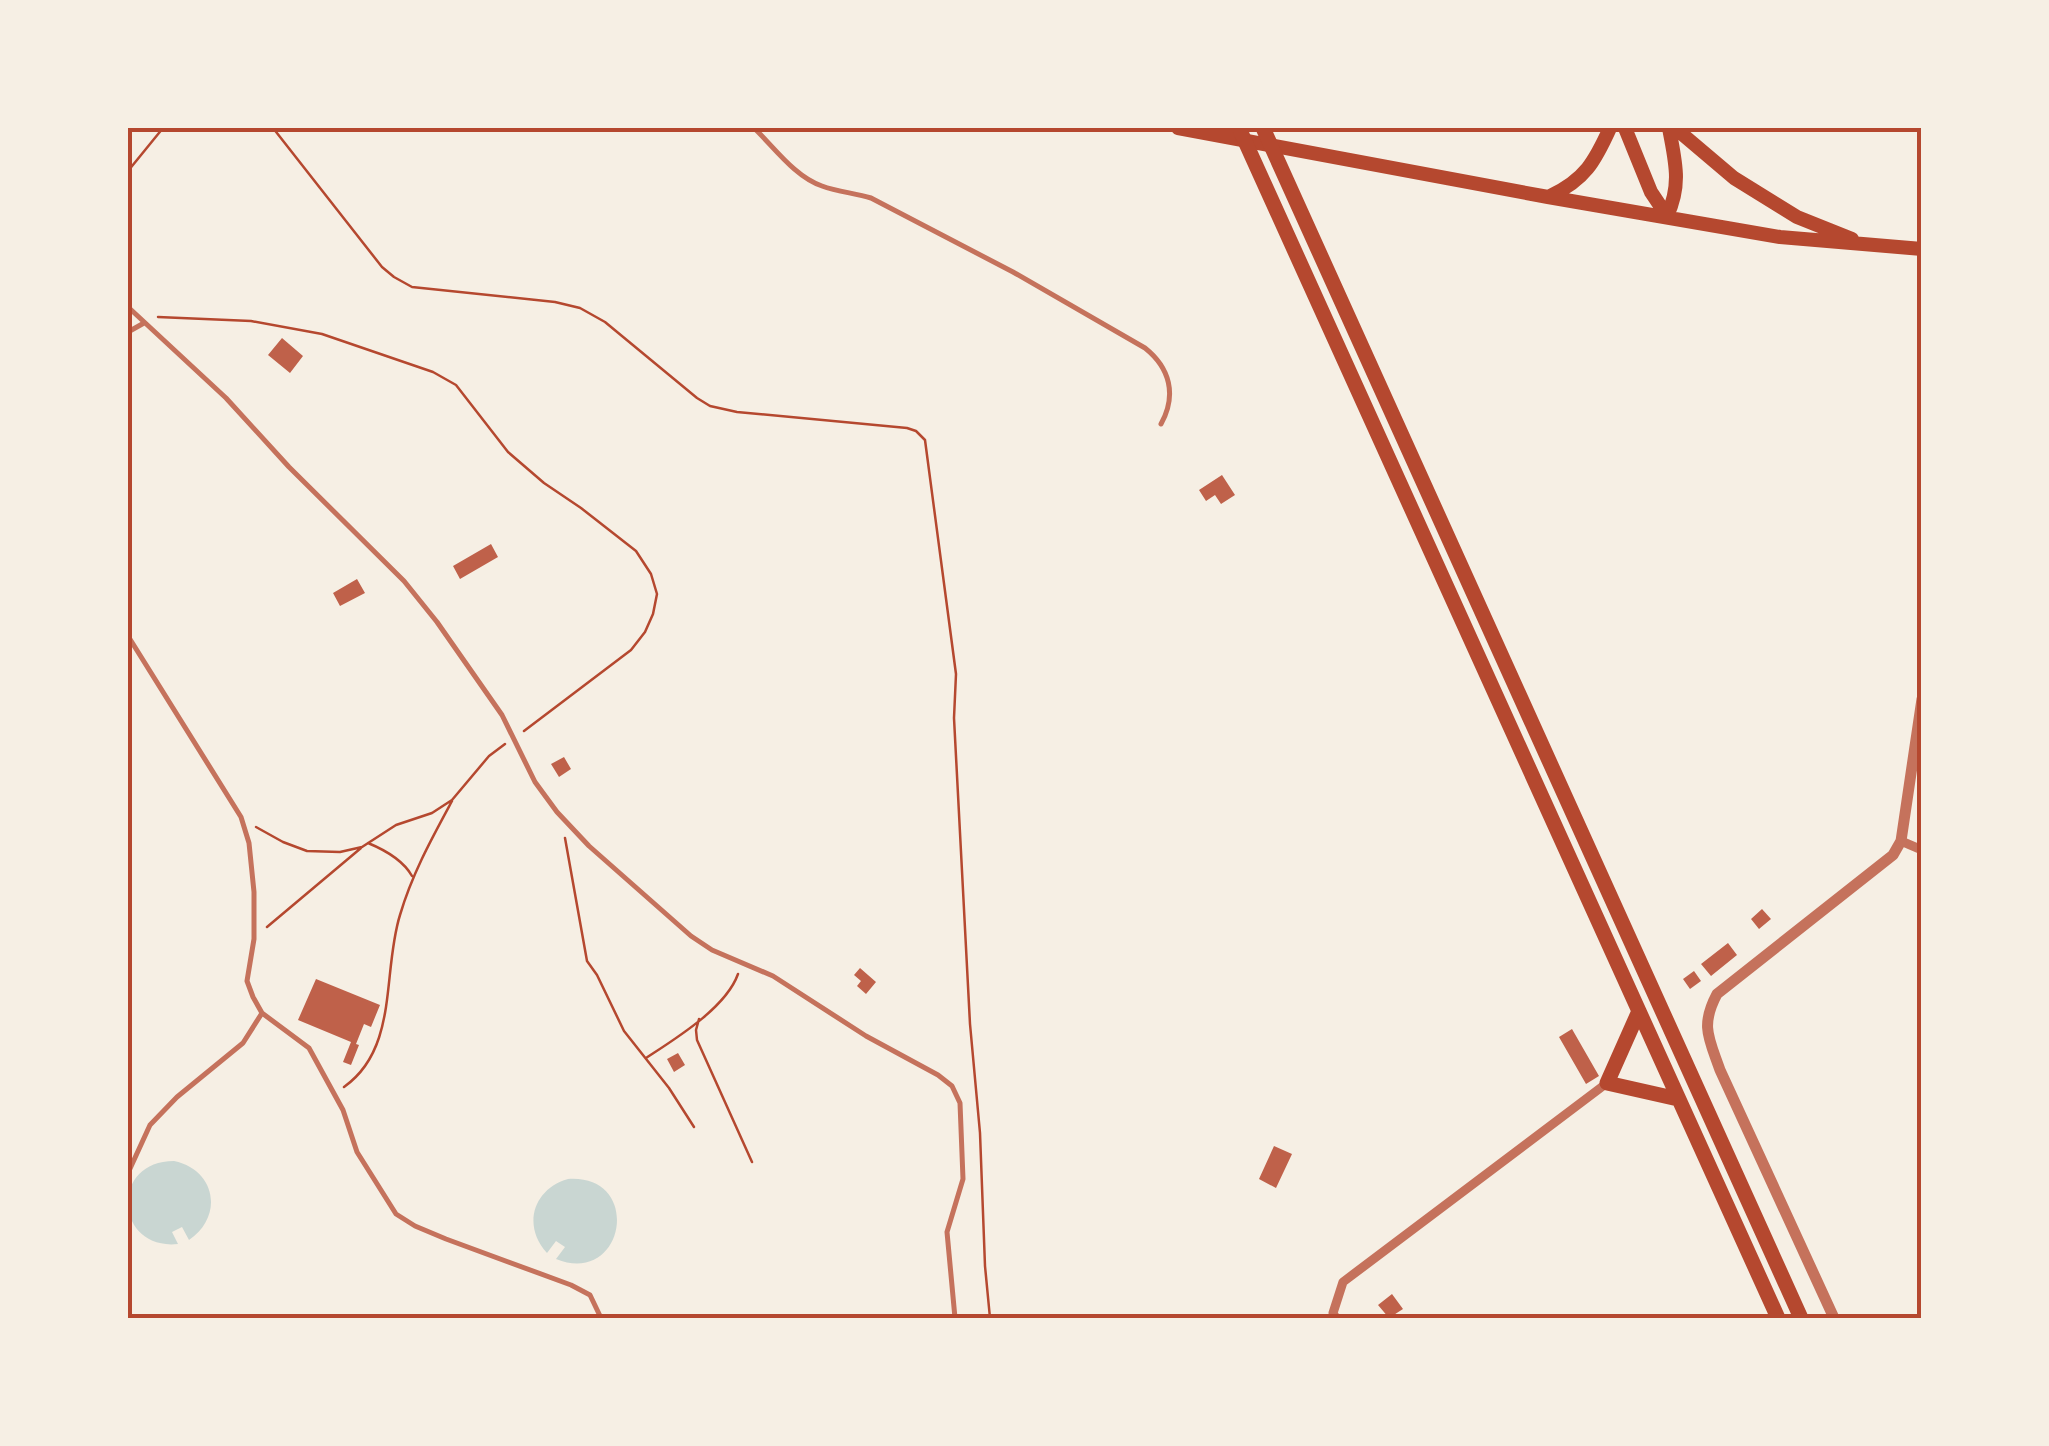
<svg xmlns="http://www.w3.org/2000/svg" width="2049" height="1446" font-family="'PT Sans Narrow',sans-serif">
  <style>
    .water { fill: #c9d6d2 }
    .building { fill: #bf614a }
    .lines { fill: none; stroke-linecap: round; stroke-linejoin: round }
    .path { stroke: #b5482f; stroke-width: 2.5 }
    .service { stroke: #c5725c; stroke-width: 5 }
    .minor { stroke: #c5725c; stroke-width: 9 }
    .tertiary { stroke: #c5725c; stroke-width: 11 }
    .secondary { stroke: #b5482f; stroke-width: 14 }
    .trunk { stroke: #b5482f; stroke-width: 15 }
    .neatline { fill: none; stroke: #b5482f; stroke-width: 4 }
  </style>
  <rect width="100%" height="100%" fill="#f6efe4"/>
  <path class="water" d="M174,1161C216,1170 224,1216 189,1240L182,1227L172,1232L178,1244C115,1251 109,1161 174,1161Z
    M568,1179C644,1174 625,1287 556,1259L565,1247L556,1241L547,1253C522,1226 533,1189 568,1179Z"/>
  <path class="building" d="M282,338L303,356L290,373L268,355Z
    M1222,475L1235,495L1221,504L1215,495L1206,501L1199,490Z
    M491,544L498,557L460,579L453,566Z
    M357,579L365,593L340,606L333,593Z
    M564,757L571,769L559,777L551,764Z
    M1762,909L1771,919L1759,929L1751,919Z
    M1728,943L1737,955L1711,976L1701,964Z
    M860,968L876,982L866,994L857,986L861,981L854,975Z
    M1694,971L1701,981L1690,989L1683,979Z
    M316,979L380,1005L371,1027L364,1024L356,1044L359,1045L351,1065L343,1062L351,1042L298,1020Z
    M1572,1029L1599,1076L1586,1084L1559,1037Z
    M678,1053L685,1065L674,1072L667,1059Z
    M1274,1146L1292,1154L1276,1188L1259,1179Z
    M1392,1294L1403,1309L1389,1318L1378,1305Z"/>
  <g class="lines">
    <path class="path" d="M273,128L382,267L394,277L412,287L555,302L580,308L605,322L697,398L710,406L737,412L907,428L916,431L925,440L956,674L954,718L970,1024L980,1133L985,1266L990,1318
      M128,171L163,128
      M158,317L251,321L322,334L433,372L456,385L508,452L544,483L581,508L636,551L651,574L657,594L653,614L645,632L631,650L524,731
      M256,827L283,842L307,851L340,852L362,847L396,825L432,813L452,800L489,756L505,744
      M565,838L587,961L597,975L624,1031L669,1088L694,1127
      M368,843C385,850 403,860 412,876
      M267,927L361,848
      M699,1019L696,1030L697,1040L752,1162
      M646,1058C675,1039 726,1008 738,974
      M344,1087C399,1048 382,972 400,915C412,874 432,838 452,801"/>
    <path class="service" d="M754,128C774,147 795,177 822,186C838,192 855,193 871,198L1013,272L1145,348C1170,368 1177,395 1161,424
      M128,307L226,398L289,467L404,581L437,622L502,715L535,782L557,812L589,846L691,936L712,950L773,976L866,1036L938,1075L952,1086L960,1103L963,1179L947,1232L955,1318
      M128,332L144,323
      M128,636L241,817L249,843L254,892V939L247,981L253,997L262,1013L309,1048L343,1110L357,1152L396,1214L415,1226L446,1239L571,1285L590,1295L601,1318
      M128,1173L150,1125L177,1097L243,1043L262,1013"/>
    <path class="minor" d="M1901,841L1922,850
      M1336,1318L1333,1313L1343,1282L1607,1083"/>
    <path class="tertiary" d="M1834,1318L1720,1070C1709,1038 1700,1026 1717,994L1893,855L1901,841L1922,699"/>
    <path class="secondary" d="M1178,128L1548,197L1780,237L1922,249
      M1625,128L1651,192L1667,216
      M1675,128L1734,178L1797,217L1852,239
      M1550,196C1585,180 1595,161 1610,128
      M1667,216C1682,184 1675,161 1669,128"/>
    <path class="trunk" d="M1239,128L1778,1318
      M1263,128L1801,1318
      M1639,1011L1607,1083L1678,1099"/>
  </g>
  <rect width="2049" height="1446" fill="none" stroke="#f6efe4" stroke-width="260"/>
  <rect x="130" y="130" width="1789" height="1186" class="neatline"/>
</svg>
